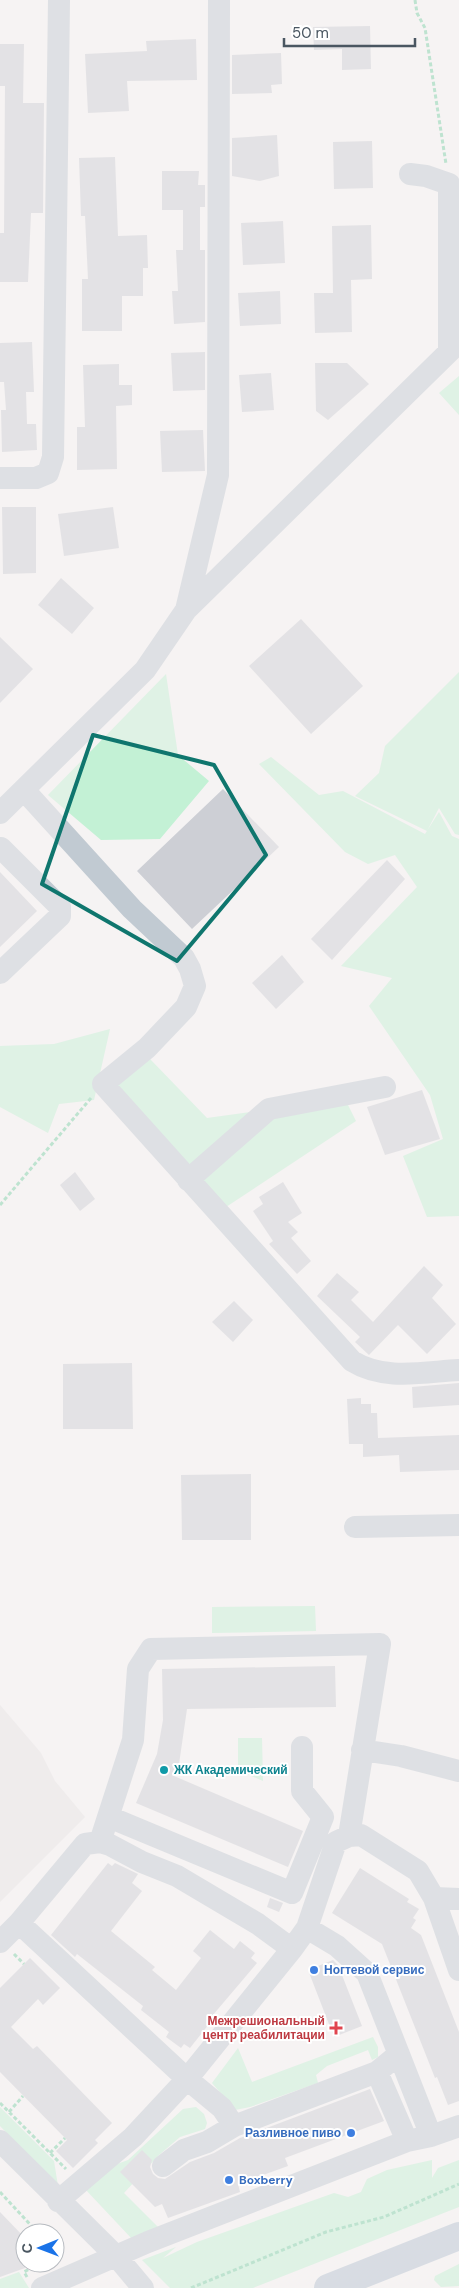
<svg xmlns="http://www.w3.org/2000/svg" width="459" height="2288" font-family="'DM Sans',sans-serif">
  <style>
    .education { fill: #e6e4e5 }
    .green { fill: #c3f1d5 }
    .building { fill: #cdcfd5 }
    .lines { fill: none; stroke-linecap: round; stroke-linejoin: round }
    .path { stroke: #7ad0a6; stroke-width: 3; stroke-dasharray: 4 2.5; stroke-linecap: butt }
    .minor { stroke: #c1cad2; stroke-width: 22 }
    .major { stroke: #b3c2d1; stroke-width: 28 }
    .marked { fill: none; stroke: #0f766e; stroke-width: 4; stroke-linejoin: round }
    .culture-dot { fill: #0f9aa8; stroke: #fff; stroke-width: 2 }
    .shop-dot { fill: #3f7fe0; stroke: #fff; stroke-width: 2 }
    .health-dot { fill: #e0444e; stroke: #fff; stroke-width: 2 }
    .labels { text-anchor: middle; stroke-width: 4; stroke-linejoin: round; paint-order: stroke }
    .culture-label { font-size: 12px; font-weight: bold; fill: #0d838f; stroke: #fff; text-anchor: start }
    .shop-label { font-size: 12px; font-weight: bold; fill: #366cbe; stroke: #fff; text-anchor: start }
    .health-label { font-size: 12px; font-weight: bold; fill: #be3a42; stroke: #fff; text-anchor: end }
  </style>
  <rect width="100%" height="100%" fill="#f5f3f3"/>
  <path class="education" d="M0,1705L41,1753L55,1781L85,1817L0,1902Z"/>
  <path class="green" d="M459,376V415L439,393Z
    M459,672V835L455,834L439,808L427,831L355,796L379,773L385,746Z
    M166,674L178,755L209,781L160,839L101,840L48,795Z
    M271,757L319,795L343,791L425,834L439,812L452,836L459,839V1216L427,1217L403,1156L443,1139L430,1095L369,1006L392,978L341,966L417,887L395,855L368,864L345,852L259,764Z
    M110,1029L94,1100L59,1104L48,1133L0,1107V1046L54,1044Z
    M150,1059L207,1118L345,1099L356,1121L226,1207L114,1087Z
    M315,1606L316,1631L212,1633V1607Z
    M238,1738H262L263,1781L238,1770Z
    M373,2037L378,2047V2057L372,2060L368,2050L327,2066L316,2075L318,2083L250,2107L235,2110L212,2083L238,2048L252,2082Z
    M0,2107L54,2161L58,2186L0,2126Z
    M196,2107L204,2114L207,2123L205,2129L180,2137L159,2155L124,2193L161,2230L133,2240L85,2189L106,2168L128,2160L183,2109Z
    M432,2160V2178L438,2168L459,2160V2207L253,2288H170L142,2260L176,2247L163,2258L197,2242L334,2193L348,2197L361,2192L367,2179L387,2170Z
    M459,2264V2286L441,2287L434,2280L435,2276Z
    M19,2272L29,2288H0V2279Z"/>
  <path class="building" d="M370,26L371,69L342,70V49L314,50L313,27Z
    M196,39L197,80L127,81L129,111L88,113L85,54L147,51L146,41Z
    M0,44H24L23,103H44L43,213H31L28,282H0V233H4L5,86H0Z
    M281,53L282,84L271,85L272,93L232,94V55Z
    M277,135L279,176L260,181L232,176V138Z
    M372,141L373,188L334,189L333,142Z
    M115,157L118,236L147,235L148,268H143V296H122V331H82V279H88L85,216H81L79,158Z
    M162,171H199L198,185H205V207H200V250H205V322L174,324L172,291H178L176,250H183V210H162Z
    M283,221L285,263L243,265L241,223Z
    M371,225L372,279L351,280L352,332L315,333L314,293H333L332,226Z
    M280,291L281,324L240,326L238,293Z
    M32,342L34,392H26L27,424H36L37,450L2,452L1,410H6L4,382H0V343Z
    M205,352V390L173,391L171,353Z
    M315,363H347L369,384L328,420L316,411Z
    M119,364V385H132V405L116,406L117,469L77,470V427H85L83,365Z
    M271,373L274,410L242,412L239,375Z
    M203,430L205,471L162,472L160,431Z
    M2,507H36V573L3,574Z
    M113,507L119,548L64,556L58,514Z
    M61,578L94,608L72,634L38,605Z
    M301,619L363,686L311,734L249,666Z
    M0,637L33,669L0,703Z
    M223,789L279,847L192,929L137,871Z
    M387,860L405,879L332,960L311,939Z
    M0,872L37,911L0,947Z
    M282,955L304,982L276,1009L252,983Z
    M422,1090L440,1139L385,1155L367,1107Z
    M75,1172L95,1199L80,1211L60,1185Z
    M283,1182L302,1213L288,1222L298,1232L291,1238L311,1261L297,1274L269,1244L273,1241L253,1211L263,1204L259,1197Z
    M424,1266L443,1285L432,1298L456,1324L427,1354L398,1325L369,1355L355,1342L360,1337L317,1296L337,1273L359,1292L351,1300L373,1322Z
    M234,1301L253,1320L233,1342L212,1322Z
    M132,1363L133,1429H63V1364Z
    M459,1383V1405L413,1408L412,1387Z
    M361,1398V1404H371V1413H377L378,1438L459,1435V1470L400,1472L399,1455L363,1457V1444H349L347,1399Z
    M251,1474V1540H182L181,1475Z
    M335,1666L336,1707L187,1709L179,1764L174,1776L303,1831L288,1867L136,1803L157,1754L163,1720L162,1669Z
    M108,1863L112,1866L115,1863L138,1874L132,1883L142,1891L111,1931L155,1967L152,1970L176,1990L201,1958L193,1951L210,1930L234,1949L240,1941L255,1953L251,1958L257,1963L207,2022L209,2024L190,2048L184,2044L181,2048L166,2037L169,2032L141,2010L143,2006L77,1954L75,1957L51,1935Z
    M360,1868L409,1899L407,1902L419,1909L413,1918L416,1920L411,1928L421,1935L459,2032V2101L448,2105L437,2077L435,2078L382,1944L332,1913Z
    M270,1898L283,1903L279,1912L267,1907Z
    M30,1958L60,1988L43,2005L38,1999L11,2027L33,2049L37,2046L112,2123L95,2140L98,2143L73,2168L56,2151L67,2140L0,2072V1988Z
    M333,1960L338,1965L362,2026L334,2037L308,1970Z
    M370,2089L384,2121L285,2158L288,2166L238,2184L240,2192L168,2218L162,2204L155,2207L120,2172L142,2150L152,2160L150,2167L153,2174L158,2178L165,2179L190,2162L214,2153L240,2138Z
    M0,2212L25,2238V2268L0,2277Z"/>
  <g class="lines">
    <path class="path" d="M415,0L417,13L425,28L446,164
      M0,1205L91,1098
      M14,1954L24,1964
      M0,2103L66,2169
      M9,2112L23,2096
      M50,2153L65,2138
      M0,2192L38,2233
      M55,2250L58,2254L55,2255
      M27,2277L24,2272L40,2263
      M191,2288L326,2232L384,2217L459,2184"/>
    <path class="minor" d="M410,174L426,176L449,184V351
      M0,478H36L48,473L53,457L59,0
      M186,610L218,475L219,0
      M24,790L132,909L184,958L190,969L195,986L186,1007L147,1048L103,1084L352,1361C384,1381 423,1372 459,1370
      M0,813L145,670L186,610L459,342
      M0,850L1,848L60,907V916L0,973
      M188,1180L269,1109L385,1087
      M355,1527L459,1525
      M362,1750L401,1756L459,1771
      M109,1817L292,1893L323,1817L302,1791V1747
      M100,1842L133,1740L138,1669L151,1649L380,1644L349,1836
      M434,1898L459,1899
      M19,1923L187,2079L222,2108L234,2126
      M307,1928L337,1946L367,1973L431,2136
      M0,1942L19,1923L85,1844L100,1842L110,1845L142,1862L177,1876L258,1924L292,1949
      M377,2072L407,2141
      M0,2141L117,2257L143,2288
      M163,2166L184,2150L207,2142L234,2126L377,2072L399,2054
      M58,2201L133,2137L187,2079L292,1949L307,1928L336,1842L349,1836L361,1835L418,1871L434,1898L459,1970
      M42,2288L148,2242L407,2141L431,2136L459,2126"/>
    <path class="major" d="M328,2288L459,2236"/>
  </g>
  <path d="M0 0H459V2288H0ZM93,735L214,765L266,855L177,961L42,884Z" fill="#f5f3f3" fill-opacity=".55" fill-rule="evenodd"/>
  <path class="marked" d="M93,735L214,765L266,855L177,961L42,884Z"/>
  <circle class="culture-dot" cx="164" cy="1770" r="5"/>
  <g class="shop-dot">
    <circle cx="314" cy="1970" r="5"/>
    <circle cx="351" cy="2133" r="5"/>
    <circle cx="229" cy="2180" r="5"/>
  </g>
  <path class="health-dot" d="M333.5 2020.5h5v5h5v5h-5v5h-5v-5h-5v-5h5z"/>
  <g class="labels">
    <g class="culture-label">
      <text x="174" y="1774">ЖК Академический</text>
    </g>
    <g class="shop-label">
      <text x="324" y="1974">Ногтевой сервис</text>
      <text x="341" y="2137" text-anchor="end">Разливное пиво</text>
      <text x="239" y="2184">Boxberry</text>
    </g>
    <g class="health-label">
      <text x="325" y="2025">Межрешиональный<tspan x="325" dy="14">центр реабилитации</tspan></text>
    </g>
  </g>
  <g transform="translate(40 2248) rotate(269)"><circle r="24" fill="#ffffff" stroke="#b7bbc0"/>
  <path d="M0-4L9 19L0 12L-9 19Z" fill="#1a73e8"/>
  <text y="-8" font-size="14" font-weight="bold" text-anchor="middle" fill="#4a5661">С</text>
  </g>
  <path d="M284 38v8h131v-8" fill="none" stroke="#4a5661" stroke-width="2.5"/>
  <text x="292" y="38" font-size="15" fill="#4a5661" stroke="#ffffff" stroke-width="4" paint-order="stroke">50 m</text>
</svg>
